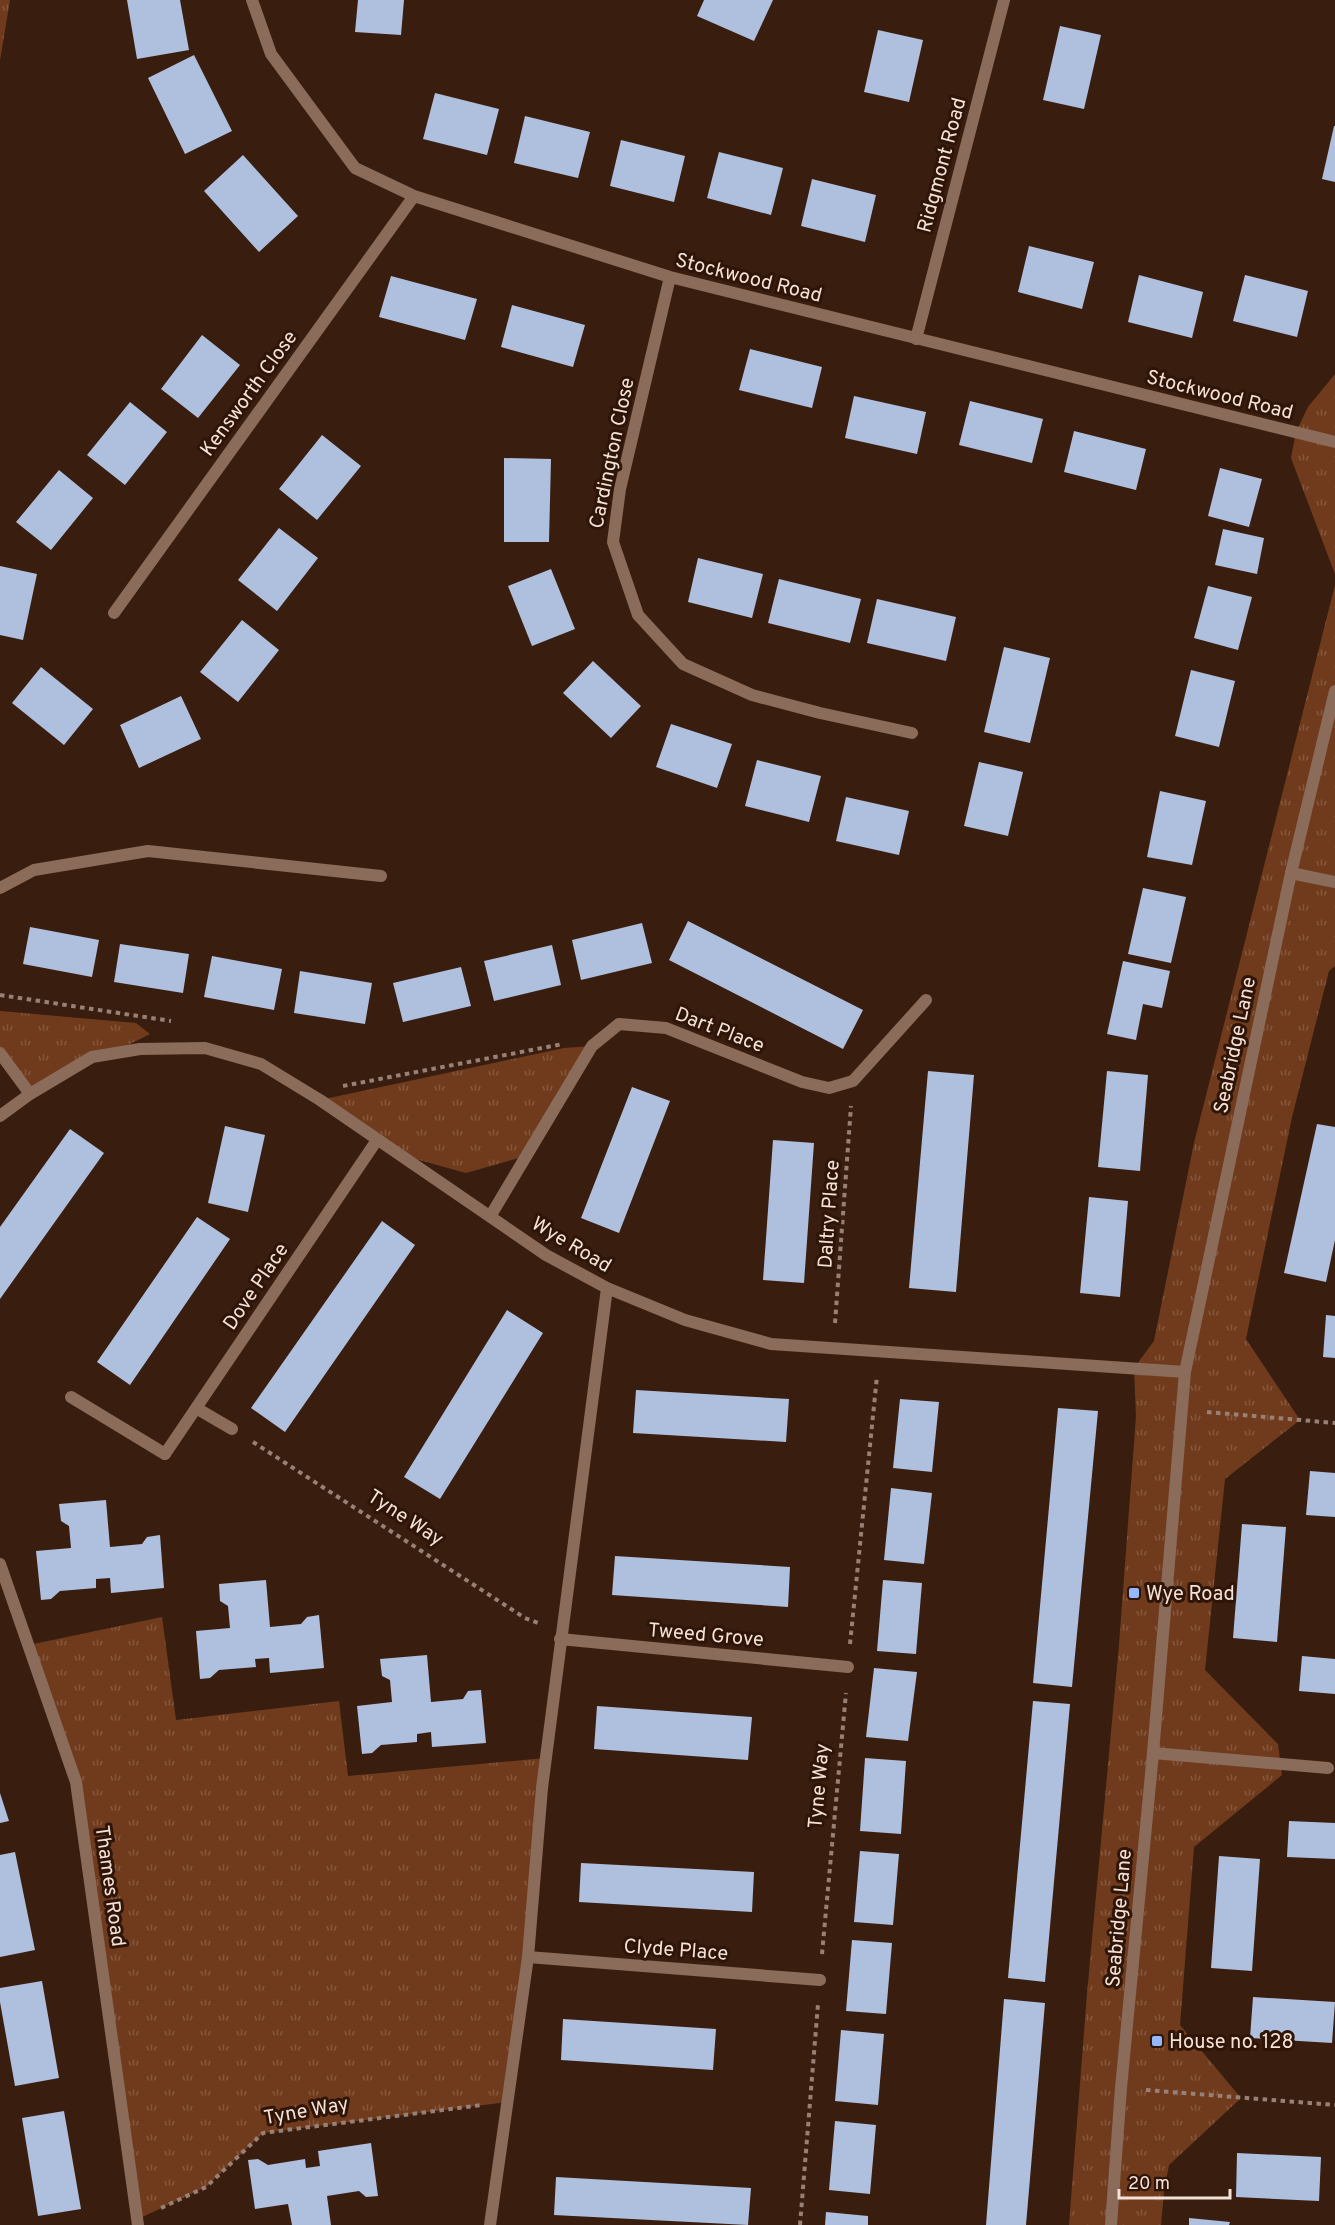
<svg xmlns="http://www.w3.org/2000/svg" width="1335" height="2225" font-family="Overpass,sans-serif">
  <style>
    .grass { fill: url(#grass-tufts) }
    .building { fill: #afbfde }
    .lines { fill: none; stroke-linecap: round; stroke-linejoin: round }
    .path { stroke: #978075; stroke-width: 4; stroke-dasharray: 4.5 4.5; stroke-linecap: butt }
    .service { stroke: #8b6b5a; stroke-width: 12 }
    .minor { stroke: #8b6b5a; stroke-width: 12 }
    .tertiary { stroke: #8b6b5a; stroke-width: 12 }
    .poi-dot { fill: #94b7fd; stroke: #2e1507; stroke-width: 2 }
    .labels { text-anchor: middle; stroke-width: 6; stroke-linejoin: round; paint-order: stroke }
    .street-label { font-size: 20px; fill: #f4e1d8; stroke: #2e1507 }
    .poi-label { font-size: 20px; fill: #f4e1d8; stroke: #2e1507; text-anchor: start }
  </style>
  <defs>
    <pattern id="grass-tufts" width="24" height="20" patternUnits="userSpaceOnUse" patternTransform="scale(1.5)"><rect width="24" height="20" fill="#703b1d"/><path d="M3 7l-1-3M5 7V3M7 7l1-3M15 17l-1-3M17 17v-4M19 17l1-3" fill="none" stroke="#85573d"/></pattern>
  </defs>
  <rect width="100%" height="100%" fill="#391e10"/>
  <path class="grass" d="M0,0H10L0,60Z
    M1335,374V574L1291,458L1296,432L1308,407Z
    M1335,585V966L1329,971L1292,1117L1246,1339L1300,1420L1225,1479L1205,1670L1278,1744L1282,1775L1194,1847L1180,2025L1241,2098L1169,2165L1164,2191L1161,2225H1069L1087,1994L1119,1645L1136,1416L1134,1368L1154,1341L1194,1143Z
    M0,1011L136,1023L150,1034L30,1094L0,1053Z
    M592,1046L526,1156L466,1173L401,1155L320,1100L564,1048Z
    M162,1617L176,1720L339,1701L348,1776L546,1758L507,2102L263,2133L206,2187L138,2219L76,1782L29,1645Z"/>
  <path class="building" d="M127,0H180L189,50L137,59Z
    M358,0H404L401,35L355,32Z
    M704,0H773L754,41L697,16Z
    M1060,26L1101,35L1084,109L1043,100Z
    M878,30L923,40L909,102L864,92Z
    M194,55L232,131L185,154L148,78Z
    M435,93L499,109L487,155L423,139Z
    M525,116L590,132L578,178L514,163Z
    M1334,126H1335V182L1322,179Z
    M621,140L685,156L674,202L610,186Z
    M719,152L783,168L771,215L707,198Z
    M243,155L298,216L259,252L204,191Z
    M812,179L876,195L865,242L801,226Z
    M1029,246L1094,262L1082,309L1018,292Z
    M1139,275L1203,292L1192,338L1128,322Z
    M1245,275L1308,291L1297,337L1233,321Z
    M391,276L477,299L465,340L379,317Z
    M512,305L585,325L573,367L501,347Z
    M202,335L240,365L198,418L161,389Z
    M750,349L822,367L812,408L739,390Z
    M854,396L926,412L917,454L845,438Z
    M970,401L1043,419L1032,463L959,445Z
    M130,402L167,432L125,485L87,455Z
    M1074,431L1146,449L1136,490L1064,472Z
    M322,435L361,466L317,520L279,489Z
    M504,458L551,459L549,542H504Z
    M1220,468L1262,479L1249,527L1208,516Z
    M59,470L93,498L51,550L16,522Z
    M279,528L318,558L277,611L238,580Z
    M1223,529L1264,538L1257,574L1215,565Z
    M698,558L763,574L752,618L688,602Z
    M0,566L37,574L23,640L0,635Z
    M551,569L575,629L532,646L508,586Z
    M779,579L861,599L850,643L768,623Z
    M1208,586L1252,597L1238,650L1194,638Z
    M877,599L956,617L946,661L867,643Z
    M242,620L279,650L238,702L200,672Z
    M1004,647L1050,658L1030,743L984,732Z
    M593,661L641,706L611,738L563,693Z
    M41,667L93,709L64,745L12,703Z
    M1191,670L1235,681L1219,747L1175,736Z
    M181,696L201,739L139,768L120,725Z
    M671,724L732,744L717,788L656,767Z
    M757,760L821,776L809,822L745,806Z
    M979,762L1023,772L1008,836L964,826Z
    M1160,791L1206,801L1192,865L1147,857Z
    M846,797L909,811L899,855L836,841Z
    M1143,888L1186,897L1171,963L1128,954Z
    M688,921L863,1010L843,1049L669,960Z
    M642,923L652,963L581,980L572,940Z
    M30,927L99,940L92,977L23,964Z
    M120,944L189,954L183,993L114,982Z
    M552,945L561,985L494,1001L484,961Z
    M212,956L282,969L274,1010L204,997Z
    M1123,961L1170,971L1162,1008L1143,1004L1136,1040L1107,1034Z
    M461,967L471,1006L403,1022L393,983Z
    M300,971L372,983L365,1024L294,1013Z
    M928,1071L974,1075L956,1292L909,1288Z
    M1107,1071L1148,1075L1140,1171L1098,1167Z
    M632,1087L670,1101L619,1233L581,1218Z
    M1317,1124L1335,1127V1240L1326,1282L1284,1273Z
    M225,1126L265,1135L248,1212L208,1203Z
    M70,1129L104,1153L0,1299V1227Z
    M773,1140L814,1143L804,1283L763,1280Z
    M1089,1197L1128,1201L1120,1297L1080,1293Z
    M197,1217L230,1239L130,1385L97,1362Z
    M382,1221L415,1245L285,1432L251,1408Z
    M507,1310L543,1333L440,1499L404,1477Z
    M1326,1315L1335,1316V1358L1323,1357Z
    M636,1390L789,1399L786,1442L633,1433Z
    M900,1399L939,1402L932,1472L893,1468Z
    M1058,1408L1098,1411L1072,1687L1033,1683Z
    M1310,1471L1335,1473V1517L1306,1515Z
    M891,1488L932,1493L924,1564L884,1560Z
    M106,1500L110,1547L142,1544L147,1537L160,1535L164,1588L111,1593L110,1578L96,1579V1588L60,1591L51,1599L41,1600L36,1551L71,1548L69,1526L61,1521L59,1504Z
    M1242,1524L1286,1527L1277,1642L1233,1638Z
    M615,1556L790,1567L788,1607L612,1595Z
    M266,1580L270,1627L301,1624L307,1617L319,1615L324,1668L270,1673L269,1658L255,1659L256,1667L219,1670L210,1678L200,1679L196,1631L230,1628L228,1606L220,1601L219,1584Z
    M883,1580L922,1583L916,1654L877,1651Z
    M427,1655L431,1702L463,1699L468,1691L481,1690L486,1743L432,1747L431,1732L417,1734V1742L381,1745L372,1753L362,1754L357,1706L392,1702L390,1680L382,1676L380,1659Z
    M1302,1656L1335,1659V1694L1299,1691Z
    M874,1668L917,1672L908,1741L866,1737Z
    M1033,1701L1070,1704L1045,1982L1008,1978Z
    M597,1706L752,1717L748,1760L594,1749Z
    M865,1758L906,1761L901,1834L860,1831Z
    M0,1793L9,1821L0,1823Z
    M1289,1821L1335,1823V1859L1287,1857Z
    M860,1851L899,1854L893,1925L854,1922Z
    M15,1852L35,1950L0,1957V1855Z
    M1219,1856L1260,1859L1252,1971L1211,1968Z
    M581,1863L754,1872L752,1912L579,1902Z
    M852,1940L892,1943L886,2014L846,2011Z
    M42,1981L59,2078L15,2086L0,2002V1988Z
    M1253,1997L1335,2002L1332,2043L1250,2038Z
    M1004,1999L1045,2003L1026,2225H986Z
    M563,2019L716,2029L713,2070L561,2060Z
    M841,2030L884,2034L878,2105L835,2101Z
    M64,2111L81,2209L38,2216L22,2118Z
    M835,2121L876,2125L870,2194L829,2190Z
    M371,2143L378,2196L366,2197L359,2191L327,2196L331,2225H292L288,2204L255,2209L248,2160L258,2159L268,2165L305,2159L306,2168L320,2166L318,2151Z
    M1237,2153L1321,2157L1319,2201L1236,2197Z
    M556,2177L751,2188L748,2225L554,2215Z
    M826,2212L868,2216V2225H825Z
    M1189,2218L1230,2222L1229,2225H1189Z"/>
  <g class="lines">
    <path class="path" d="M0,995L171,1021
      M343,1086L563,1044
      M835,1323L851,1106
      M1207,1412L1335,1423
      M253,1442L525,1618L538,1623
      M850,1644L877,1376
      M822,1954L846,1693
      M1146,2090L1335,2105
      M161,2208L206,2187L263,2133L482,2105
      M800,2225L818,2004"/>
    <path class="service" d="M0,888L34,870L148,851L381,876
      M0,1053L30,1094
      M71,1397L165,1454"/>
    <path class="minor" d="M252,0L271,54L355,168L414,196L670,277L1335,442
      M670,277L620,489L613,542L638,615L683,664L752,695L820,713L912,733
      M916,339L1004,0
      M114,613L414,196
      M1291,873L1335,882
      M0,1116L30,1094L92,1057L140,1049L205,1048L261,1064L320,1100L546,1255L607,1288L685,1320L771,1344L1185,1372
      M491,1215L592,1046L619,1024L666,1028L802,1082L829,1088L853,1081L926,1000
      M196,1408L232,1429
      M165,1454L377,1140
      M0,1564L76,1782L138,2225
      M560,1639L848,1667
      M1153,1753L1328,1768
      M528,1957L820,1980
      M490,2225L528,1957L542,1788L607,1288"/>
    <path class="tertiary" d="M1111,2225L1121,2088L1153,1753L1185,1372L1291,873L1335,691"/>
  </g>
  <g class="poi-dot">
    <rect x="1128" y="1587" width="12" height="12" rx="3"/>
    <rect x="1151" y="2035" width="12" height="12" rx="3"/>
  </g>
  <g class="labels">
    <g class="street-label">
      <text transform="translate(941 165) rotate(-75)" y="7">Ridgmont Road</text>
      <text transform="translate(749 277) rotate(14)" y="7">Stockwood Road</text>
      <text transform="translate(248 393) rotate(-54)" y="7">Kensworth Close</text>
      <text transform="translate(1220 394) rotate(14)" y="7">Stockwood Road</text>
      <text transform="translate(611 453) rotate(-78)" y="7">Cardington Close</text>
      <text transform="translate(720 1029) rotate(21)" y="7">Dart Place</text>
      <text transform="translate(1234 1045) rotate(-78)" y="7">Seabridge Lane</text>
      <text transform="translate(828 1214) rotate(-86)" y="7">Daltry Place</text>
      <text transform="translate(572 1244) rotate(31)" y="7">Wye Road</text>
      <text transform="translate(255 1286) rotate(-56)" y="7">Dove Place</text>
      <text transform="translate(406 1517) rotate(33)" y="7">Tyne Way</text>
      <text transform="translate(706 1634) rotate(5)" y="7">Tweed Grove</text>
      <text transform="translate(818 1786) rotate(-85)" y="7">Tyne Way</text>
      <text transform="translate(111 1886) rotate(82)" y="7">Thames Road</text>
      <text transform="translate(1118 1918) rotate(-85)" y="7">Seabridge Lane</text>
      <text transform="translate(676 1949) rotate(4)" y="7">Clyde Place</text>
      <text transform="translate(306 2110) rotate(-10)" y="7">Tyne Way</text>
    </g>
    <g class="poi-label">
      <text x="1146" y="1600">Wye Road</text>
      <text x="1169" y="2048">House no. 128</text>
    </g>
  </g>
  <path d="M1119 2189v9h111v-9" fill="none" stroke="#f4e1d8" stroke-width="3"/>
  <text x="1128" y="2189" font-size="18" fill="#f4e1d8" stroke="#2e1507" stroke-width="4.5" paint-order="stroke">20 m</text>
</svg>
